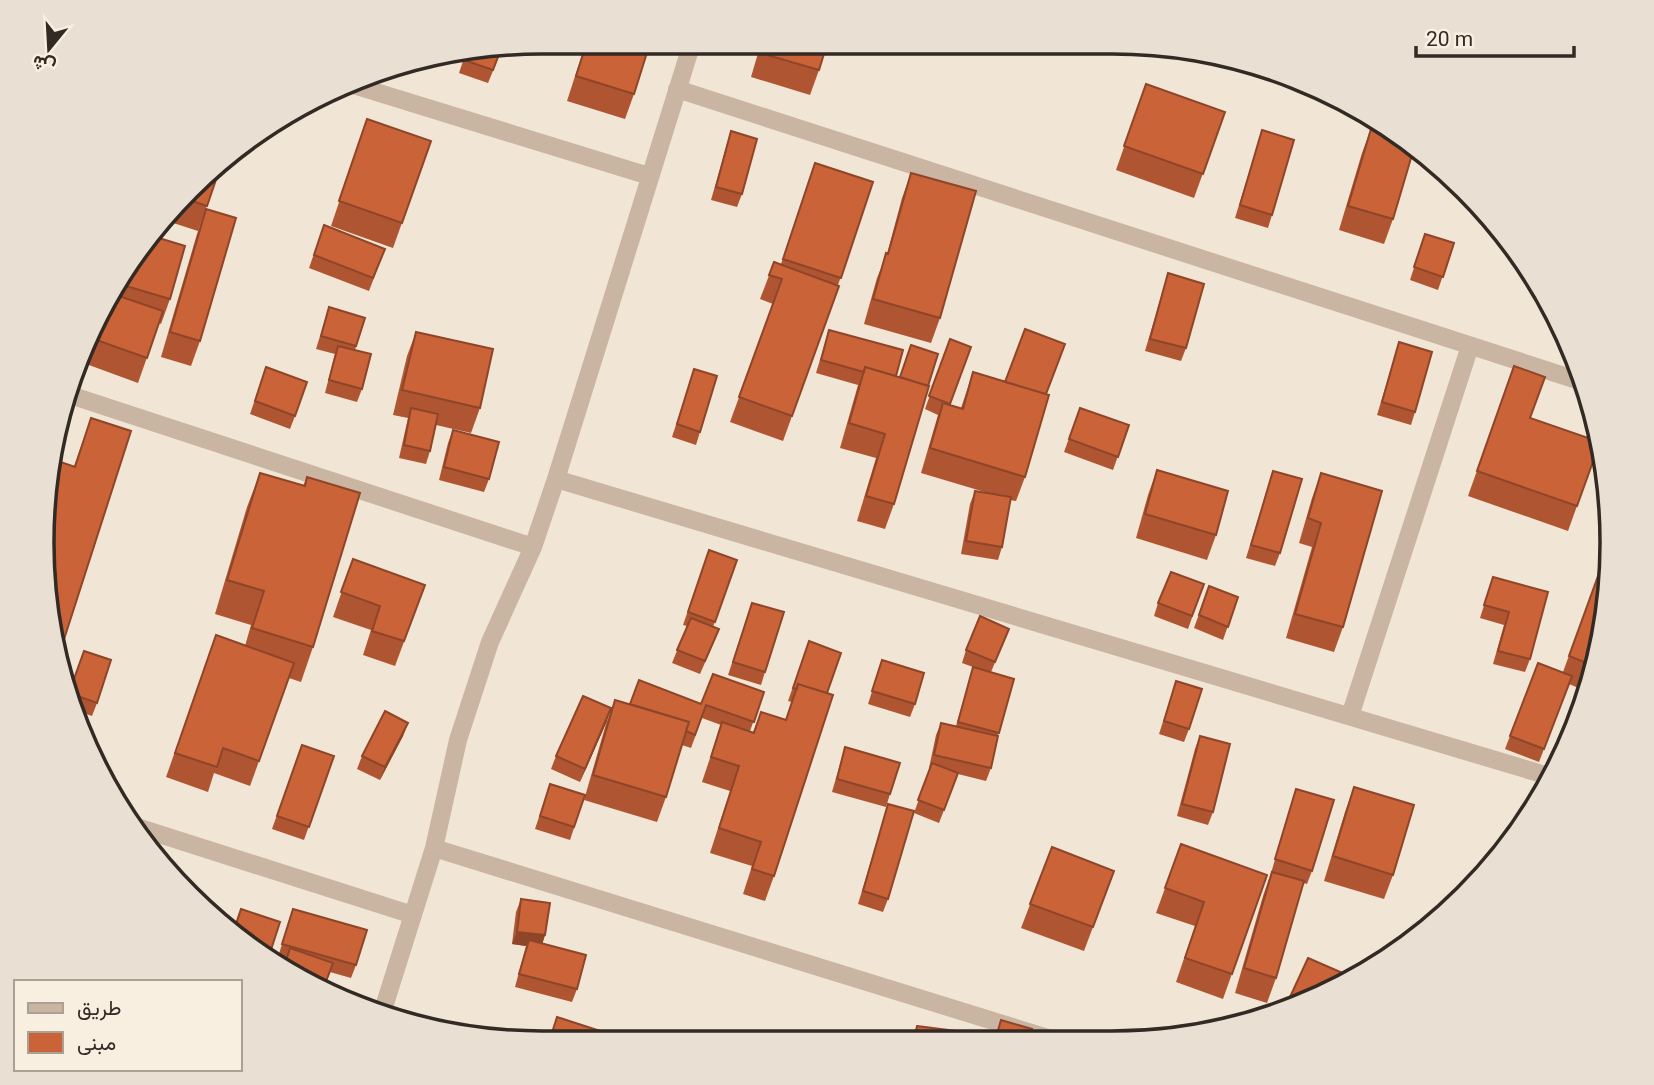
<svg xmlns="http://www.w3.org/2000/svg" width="1654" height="1085" font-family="Roboto,Vazirmatn,sans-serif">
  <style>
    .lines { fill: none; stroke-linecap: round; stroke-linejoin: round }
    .street { stroke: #c9b5a1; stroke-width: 18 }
    .wall { fill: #af5531 }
    .shaded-wall { fill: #8e4528 }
    .building { fill: #cb6339; stroke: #8e4528; stroke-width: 2 }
    .rim { fill: none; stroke: #332a24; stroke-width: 3.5 }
  </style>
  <rect width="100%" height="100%" fill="#f1e5d5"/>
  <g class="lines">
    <path class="street" d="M350,84L649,176
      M677,89L1583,382
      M70,395L533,547
      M556,479L1552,777
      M1350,716L1470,346
      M137,827L413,915
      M434,848L1061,1042
      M383,1010L434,848L458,740L490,642L533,547L556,479L692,43"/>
  </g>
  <path class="wall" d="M586,42L650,43L634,94L625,119L567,101Z
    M761,43L827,44L819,70L810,95L751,77Z
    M952,45H975L973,50Z
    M502,49L488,83L459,73L465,55Z
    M458,56L455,63L441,59Z
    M1146,84L1225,112L1194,198L1116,170Z
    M367,119L431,141L393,248L331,226Z
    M1371,129L1393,219L1384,244L1339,230L1362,153Z
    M1262,130L1272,215L1268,228L1235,218Z
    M731,131L742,194L737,207L711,200L727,144Z
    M815,163L873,182L838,285L839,286L783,441L730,422L773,304L760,299L765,286L774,262L781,264Z
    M220,168L198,231L164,220Z
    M911,173L940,318L931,343L864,324L877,278L887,254L902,198Z
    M206,209L200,341L191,366L161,357L197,234Z
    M324,225L385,249L369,291L309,268Z
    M1425,234L1454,243L1438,290L1410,280Z
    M146,237L170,299L161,324L159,323L138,383L78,361L80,351Z
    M1168,273L1186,348L1181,361L1145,351Z
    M329,307L365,318L355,350L362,389L357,402L325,393L335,354L316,349Z
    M829,330L896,376L928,386L894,504L885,529L857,521L876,458L840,448L858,385L816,373Z
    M416,332L480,408L471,433L436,425L430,451L426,464L399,458L408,418L393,415L407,356Z
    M950,339L971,347L950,405L961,408L973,372L1046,394L1025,477L1016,501L1010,500L1002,547L998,560L961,554L970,504L975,491L988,493L921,473L938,415L925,409Z
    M1399,342L1415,412L1411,425L1377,415Z
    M1514,366L1530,418L1600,442L1568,531L1468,496Z
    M266,367L295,416L290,429L250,414Z
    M694,369L700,432L696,445L672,437Z
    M1080,408L1129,425L1113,470L1064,452Z
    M91,418L58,658L43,509L55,460L74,466Z
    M453,430L489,479L484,492L439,480L448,443Z
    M1157,470L1216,535L1207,560L1136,538L1148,495Z
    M1273,471L1280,553L1275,566L1246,558Z
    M260,473L303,486L307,477L313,647L301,682L289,678L250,786L214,773L208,792L166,777L216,635L245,646L251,625L215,614L247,507Z
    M1321,473L1343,627L1334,652L1286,638L1312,547L1299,543L1312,498Z
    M1610,543L1608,608L1588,692L1569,684L1539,762L1505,749L1538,663L1563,672Z
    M709,550L737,560L713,627L714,642L700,674L672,663L687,626L683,625Z
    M353,559L425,585L395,666L363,655L371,630L333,617Z
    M1493,577L1530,659L1525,672L1493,664L1504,625L1480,618Z
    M1204,584L1188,629L1154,616L1158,603Z
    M1209,586L1238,597L1223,640L1194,628Z
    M752,603L765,672L761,685L728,675Z
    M1009,629L991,672L1014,679L998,735L991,768L986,781L958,774L939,823L914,813L930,768H929L936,735L941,723L956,726L973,667L962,663L966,650Z
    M809,641L827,693L774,876L765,901L743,894L752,866L710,853L730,791L702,782L721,725L702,718L691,748L682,745L666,797L657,822L584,800L606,724L615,700L630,704H701L764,692L750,731L753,732L761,712L786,720L792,702L788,701Z
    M84,651L97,703L92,716L75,710L69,695Z
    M882,660L915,704L910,717L868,704Z
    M1176,681L1189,729L1184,742L1159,734Z
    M607,721L580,782L551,769L556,756Z
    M408,723L403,736L380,780L357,769L362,756Z
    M1200,736L1213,812L1208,825L1177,816L1195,749Z
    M302,745L334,756L304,840L272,829Z
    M845,747L890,794L886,807L832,792Z
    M550,784L585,795L570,840L535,829Z
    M1354,787L1393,875L1384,899L1324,881L1345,812Z
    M1296,789L1312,871L1307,884L1303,883L1276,978L1267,1003L1235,993L1263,896L1271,873Z
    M888,804V899L883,912L858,904Z
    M1181,844L1267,875L1223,999L1176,982L1195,926L1156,913Z
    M1052,847L1114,871L1084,951L1021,928Z
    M521,899L545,935L542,944L577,989L572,1002L515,987L526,946L512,944L516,912Z
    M293,909L356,965L351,978L330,972L322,992L284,966L286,959L278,957Z"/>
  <path class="shaded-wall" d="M611,708L607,721L580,782L585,769Z
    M408,723L403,736L380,780L385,767Z
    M517,932L545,935L541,948L529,940L526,946L512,944Z"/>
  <path class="building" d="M587,42L650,43L634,94L576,76Z
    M763,44H827L819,70L760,53Z
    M501,49L493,70L464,60L465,55Z
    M1146,84L1225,112L1203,174L1124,146Z
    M367,119L431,141L402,223L339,201Z
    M1371,129L1398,137L1414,148L1393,219L1348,206Z
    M1262,130L1294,140L1272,215L1240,205Z
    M731,131L757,139L742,194L716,187Z
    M815,163L873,182L841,278L783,259Z
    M220,168L207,206L186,199Z
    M911,173L976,191L940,318L873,299L886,253L888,254Z
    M206,209L236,218L200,341L170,332Z
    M324,225L385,249L373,278L314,255Z
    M1425,234L1454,243L1443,277L1414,267Z
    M149,235L185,246L170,299L119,284L146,237Z
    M774,262L839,286L792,416L739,397L782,279L769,275Z
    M1168,273L1204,284L1186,348L1150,339Z
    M113,294L163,311L147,358L88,337Z
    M329,307L365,318L356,346L321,336Z
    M1025,329L1065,344L1046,394L1005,382Z
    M829,330L903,350L896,376L865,367L864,372L821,360Z
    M416,332L493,349L480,408L402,390Z
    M950,339L971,347L950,404L929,396Z
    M1399,342L1432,352L1415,412L1382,402Z
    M911,345L938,354L928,386L900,377Z
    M338,346L371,354L362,389L329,380Z
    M1514,366L1545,377L1530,418L1600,442L1577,506L1477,471Z
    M266,367L307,382L295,416L255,401Z
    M865,367L929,386L894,504L866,496L885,434L849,423Z
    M694,369L717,376L700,432L677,424Z
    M973,372L1049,395L1025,477L930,448L943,403L963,409Z
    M411,408L438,414L430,451L404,445Z
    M1080,408L1129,425L1118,457L1069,439Z
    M91,418L131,431L58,658L45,524L49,510L43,508L55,460L75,467Z
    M453,430L499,442L489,479L444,467Z
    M1157,470L1228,491L1216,535L1145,514Z
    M1273,471L1302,479L1280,553L1251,545Z
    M260,473L305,486L307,477L360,493L313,647L252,628L264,591L227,580Z
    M1321,473L1382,491L1343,627L1295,614L1321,523L1308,518Z
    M975,491L1011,497L1002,547L966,541Z
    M1610,543L1608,608L1594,666L1569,656Z
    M709,550L737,560L715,622L688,612Z
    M353,559L425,585L404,641L372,631L380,606L341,592Z
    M1171,572L1204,584L1192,616L1158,603Z
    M1493,577L1548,592L1530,659L1498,651L1509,612L1484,605Z
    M1209,586L1238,597L1228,627L1199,615Z
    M752,603L784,612L765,672L733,662Z
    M980,616L1009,629L995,662L966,650Z
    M691,618L719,629L705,661L677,650Z
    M216,635L294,663L259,761L223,748L217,767L175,753Z
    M809,641L841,653L827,693L798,684L797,689L793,688Z
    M84,651L111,660L97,703L69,693Z
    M882,660L924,673L915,704L872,691Z
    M1538,663L1572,676L1544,749L1510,736Z
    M973,667L1014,679L999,733L958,722Z
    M713,674L764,692L754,722L706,705L695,735L686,731L689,722L630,704L639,680L701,704Z
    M1176,681L1202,689L1189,729L1164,721Z
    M798,684L833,695L774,876L752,869L761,842L719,828L739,766L711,757L722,722L754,733L761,712L786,720Z
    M583,696L611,708L585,769L556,756Z
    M615,700L689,722L666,797L593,775Z
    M385,711L408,723L385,767L362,756Z
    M941,723L998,736L991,768L934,755Z
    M1200,736L1230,744L1213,812L1182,804Z
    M302,745L334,756L309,827L277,816Z
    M845,747L900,763L890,794L837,779Z
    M932,763L958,773L944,810L918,800Z
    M550,784L585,795L574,827L540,816Z
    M1354,787L1414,805L1393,875L1333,856Z
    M1296,789L1334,800L1312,871L1275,859Z
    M888,804L914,811L888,899L863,891Z
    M1181,844L1267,875L1232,974L1185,958L1204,902L1165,888Z
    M1052,847L1114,871L1093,927L1030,904Z
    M1272,872L1304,881L1276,978L1244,968Z
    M521,899L550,903L545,935L517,932Z
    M241,909L280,922L269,956L233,933Z
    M293,909L367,930L356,965L282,944Z
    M210,916L228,922L226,928L212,919Z
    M529,940L586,955L577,989L519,974Z
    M290,948L333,963L325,984L295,974L284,967Z
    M1383,955L1389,957L1381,962Z
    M1308,958L1354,978L1333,992L1284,1010Z
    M557,1017L600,1031L597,1039H550Z
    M1001,1020L1032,1029L1028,1041H995Z
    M917,1026L965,1032L964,1041H914Z"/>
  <path d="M0 0H1654V1085H0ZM542 54H1112A488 488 0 0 1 1600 542V543A488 488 0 0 1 1112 1031H542A488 488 0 0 1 54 543V542A488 488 0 0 1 542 54Z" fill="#e9dfd2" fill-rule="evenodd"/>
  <path class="rim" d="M542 54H1112A488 488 0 0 1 1600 542V543A488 488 0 0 1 1112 1031H542A488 488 0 0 1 54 543V542A488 488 0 0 1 542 54Z"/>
  <rect x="14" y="980" width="228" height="91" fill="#f9efe1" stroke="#aaa095" stroke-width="2"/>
  <rect x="28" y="1003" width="35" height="10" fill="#c9b5a1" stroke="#aaa095" stroke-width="2"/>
  <text x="77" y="1015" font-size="21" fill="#332a24">طريق</text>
  <rect x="28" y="1032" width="35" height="21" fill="#cb6339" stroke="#aaa095" stroke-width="2"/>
  <text x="77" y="1050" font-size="21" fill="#332a24">مبنى</text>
  <g transform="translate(49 49) rotate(198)" stroke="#f9efe1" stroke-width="5" paint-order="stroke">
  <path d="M0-5L12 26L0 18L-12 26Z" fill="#332a24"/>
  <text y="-10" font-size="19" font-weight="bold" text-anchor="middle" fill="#332a24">ش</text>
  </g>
  <path d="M1416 46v10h158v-10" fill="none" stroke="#332a24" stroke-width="3.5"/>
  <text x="1426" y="46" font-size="21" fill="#332a24" stroke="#f9efe1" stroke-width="5" paint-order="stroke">20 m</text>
</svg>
